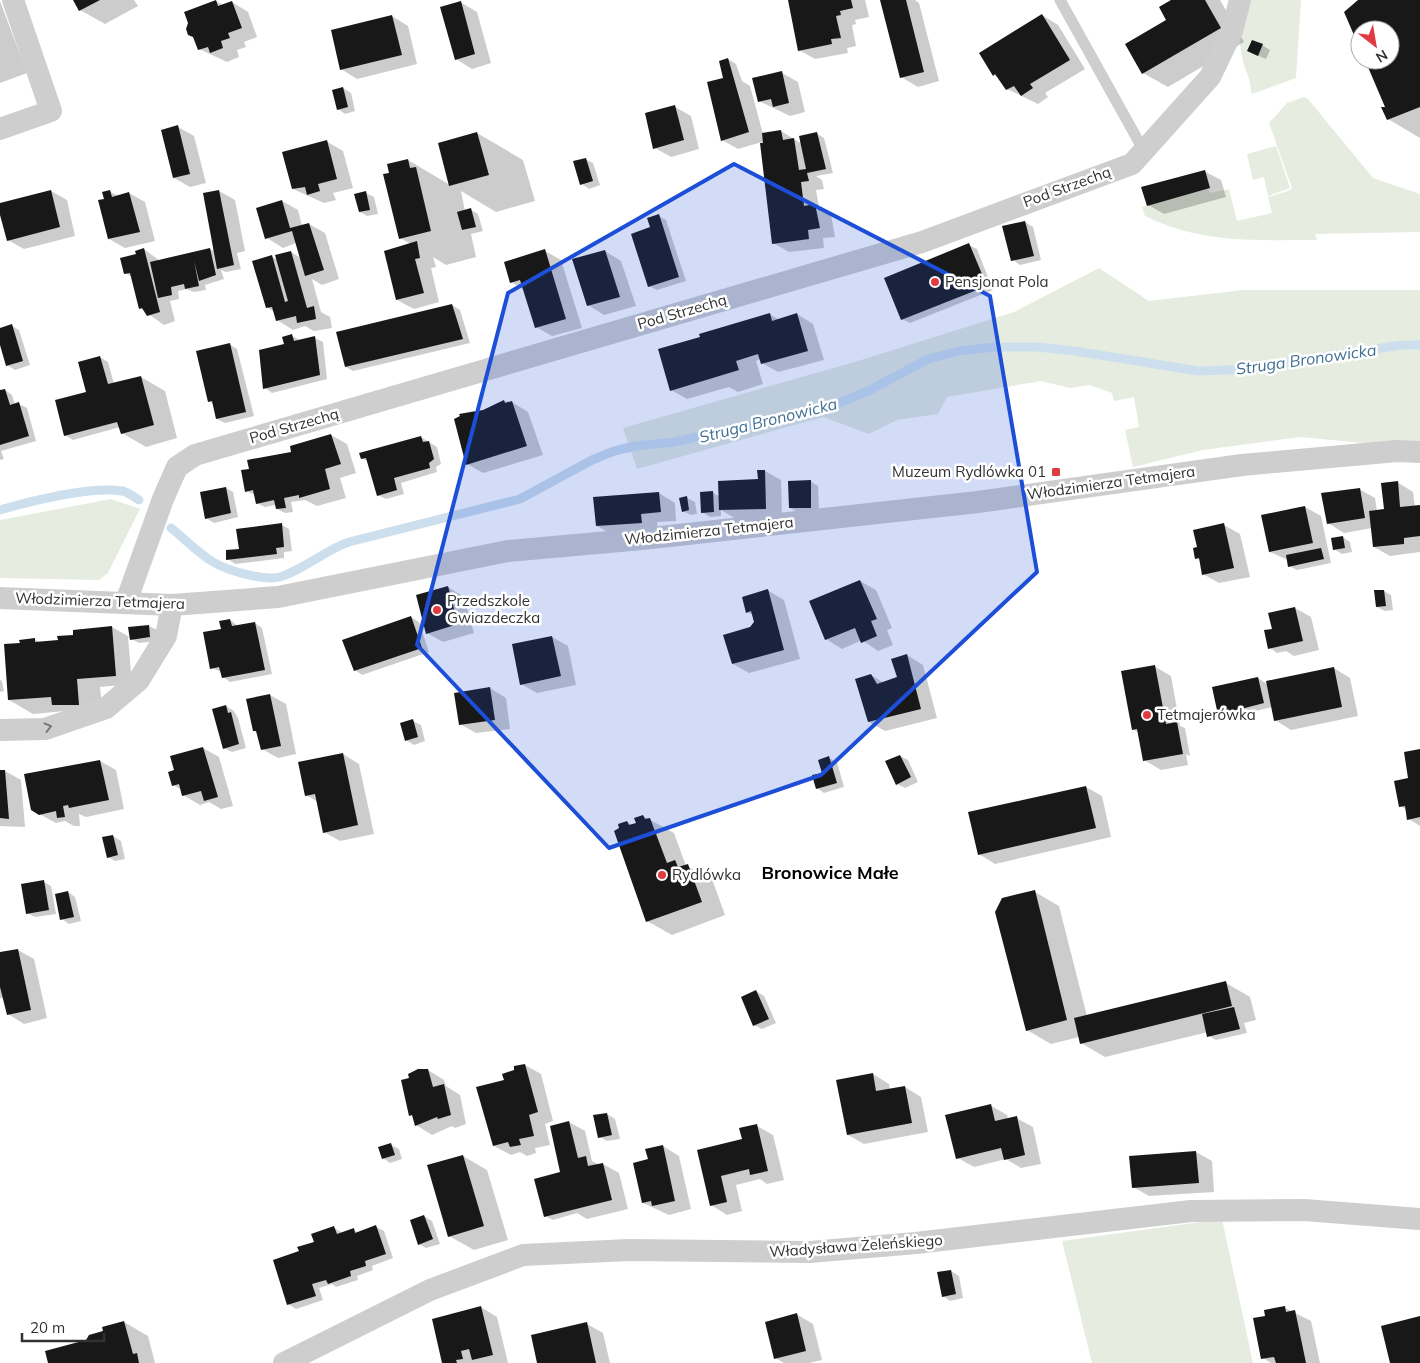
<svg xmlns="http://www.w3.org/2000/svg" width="1420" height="1363" font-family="Mulish,sans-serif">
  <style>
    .green { fill: #e6ede0 }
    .shadow { fill: #0003 }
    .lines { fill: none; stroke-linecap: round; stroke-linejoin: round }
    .stream { stroke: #cddfec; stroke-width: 9 }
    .building { fill: #181818 }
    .service { stroke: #cecece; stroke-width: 11 }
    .minor { stroke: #cecece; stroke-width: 22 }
    .oneway { stroke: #787878 }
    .marked { fill: #1d4ed8; fill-opacity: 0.2; stroke: #1d4ed8; stroke-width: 4; stroke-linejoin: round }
    .poi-dot { fill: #e13a40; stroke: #fff; stroke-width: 2 }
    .labels { text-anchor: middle; stroke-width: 5; stroke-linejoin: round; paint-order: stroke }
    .street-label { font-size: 15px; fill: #313131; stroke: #fff }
    .poi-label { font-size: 15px; fill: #313131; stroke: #fff; text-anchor: start }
    .water-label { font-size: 16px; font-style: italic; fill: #406f91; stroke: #fff }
    .quarter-label { font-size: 18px; font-weight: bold; fill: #000; stroke: #fff }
  </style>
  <rect width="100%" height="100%" fill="#fff"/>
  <path class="green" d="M1250,0H1301L1296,78L1252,94C1250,88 1251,84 1249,79C1236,44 1238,35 1250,0Z
    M1304,97L1308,99L1373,178L1420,194V232L1315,234L1317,240C1255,240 1202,244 1145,216L1142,207L1208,189L1210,193L1229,189L1237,221L1272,213L1268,197L1288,191L1292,188L1269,123L1287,103Z
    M1276,146L1290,188L1268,196L1264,177L1253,180L1247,154Z
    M1099,268L1149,301L1243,290H1420V442L1373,444L1300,437L1203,450L1133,467L1125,430L1139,427L1134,397L1114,401L1112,393L1090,385L1070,388L1041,381L947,397L938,414L897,420L869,434L823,417L637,469L623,428L858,361L1014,312Z
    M111,499L140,509L108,573L99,580L0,578V520Z
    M1222,1219L1253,1363H1092L1062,1241Z"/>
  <path class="shadow" d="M75,0H134L138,6L105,24L80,10Z
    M789,0H865L869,17L855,20L856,24L852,25L856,46L847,48L848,53L815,59L799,50Z
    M882,0H915L919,3L939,81L918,87L901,77Z
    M1173,0H1220L1244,42L1168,87L1143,73L1168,20Z
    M1361,0H1420V138L1388,119L1386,107L1366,60H1390V30H1360V45L1346,12Z
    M0,1L27,73L0,83Z
    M216,1L223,5L232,2L248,12L257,37L244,42L246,47L237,50L239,57L227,62L199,49L195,38Z
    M460,2L477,12L491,63L472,69L456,59Z
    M1042,15L1058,25L1085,69L1045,93L1048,97L1038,104L1007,89L999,78L994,75Z
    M392,16L408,26L417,64L357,79L341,69Z
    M1262,45L1270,50L1266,59L1256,55Z
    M728,59L736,64L742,81L750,86L763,134L781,131L802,144L816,133L824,138L833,173L816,176L822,180L824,189L816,190L819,207L831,215L835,237L823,238L824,248L789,252L773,243L762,142L738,149L722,140L724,79Z
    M782,73L798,82L805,112L790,116L759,101Z
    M343,88L351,93L355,111L345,114L338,109Z
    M675,107L691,116L699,149L671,157L655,148Z
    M178,127L194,136L206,183L190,187L174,178Z
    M477,133L523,160L535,201L496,212L461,191L465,211L470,209L478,214L483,231L471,234L476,257L446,265L433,257L436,267L431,268L439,302L414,309L397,300L411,244L400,238L391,174L408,160L450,185Z
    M326,141L343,151L353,188L333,193L336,200L324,203L293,189Z
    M585,159L593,163L600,185L589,189L582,184Z
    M1204,171L1221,180L1226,197L1164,214L1148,205Z
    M51,191L67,200L75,236L24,249L8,240L0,205Z
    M109,191L118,196L129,193L145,202L155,241L125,248L109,239L105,200Z
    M219,191L235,200L245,251L237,253L241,269L226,272L221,270L224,279L205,285L206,290L194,292L187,289L178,291L179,299L170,301L175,321L164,325L140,308L132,277L125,273L144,249L160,261L210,249L213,251Z
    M366,193L374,197L378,214L367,216L360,212Z
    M282,201L298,210L302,226L309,224L325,233L339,279L322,285L312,279L321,312L330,317L332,328L314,331L305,326L293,330L277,320L274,312L267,307L272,257L278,260L291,252L301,258L296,243L283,248L267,238Z
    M659,216L666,220L686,281L657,290L649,286L651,228Z
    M1025,222L1033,227L1041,260L1020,265L1013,260Z
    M969,245L977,249L993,290L910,323L902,319Z
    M545,251L561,260L582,328L552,336L536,327L525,290L511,282Z
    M605,251L621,261L636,306L604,315L588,305Z
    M452,305L460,310L470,343L353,371L346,367Z
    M769,314L780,320L797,314L813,324L824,360L778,372L762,363L761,359L756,361L763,384L738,392L729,387L687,399L671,390L700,338Z
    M12,326L19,330L30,365L15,370L7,365L0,341V329Z
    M292,336L300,340L315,338L323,342L327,379L272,393L265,388Z
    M229,344L237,349L254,416L225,423L217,419L213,404L209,401Z
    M100,357L108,362L114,384L141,377L165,391L177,438L146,447L122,433L120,427L73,440L65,435L87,393Z
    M5,390L12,395L15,405L19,404L27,408L36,441L1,451L4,459L0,460V392Z
    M504,401L512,402L528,412L543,455L483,473L467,464L461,414L473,411L476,413L493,408V405Z
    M331,435L347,444L356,473L340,478L346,498L317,506L305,500L291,502L293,512L285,513L277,509L276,505L265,507L257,503L255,495L246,491L292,455Z
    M421,437L437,447L441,464L436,467L437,472L401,483L404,494L386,499L378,495L369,462L362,458Z
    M765,471L781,480L782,518L736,519L721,510V516L710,517L702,512L712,492L720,497L759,480Z
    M810,481L818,486L819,511L798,512L790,508Z
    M1397,482L1413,492L1415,507L1420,506V552L1390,556L1374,547L1372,528L1344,533L1328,523L1359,489L1375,498L1377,511L1385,510Z
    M226,488L233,492L238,517L214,523L206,518Z
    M659,493L675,503L676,521L657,522L658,531L613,535L597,526Z
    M687,498L695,502L697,514L691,515L683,511Z
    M1305,507L1321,516L1331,563L1297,570L1289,566L1288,560L1270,552Z
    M282,525L289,529L292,551L284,552V558L235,564L228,559Z
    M1224,525L1240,534L1250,577L1219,583L1203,574L1200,560L1196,558Z
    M1343,537L1350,542L1352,552L1342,554L1334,549Z
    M860,581L876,590L892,628L887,630L893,645L878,651L862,640L842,649L826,639Z
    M448,587L464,597L474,633L443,642L427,633Z
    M767,590L784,600L800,659L749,673L733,664L755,622L753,615L747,612Z
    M1384,591L1391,595L1393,610L1385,611L1377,607Z
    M1295,608L1311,617L1319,650L1294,656L1286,651L1277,653L1270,648L1272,630Z
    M411,617L419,622L429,652L362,675L355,670Z
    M230,620L238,626L255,623L262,628L272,674L230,682L223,677L222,672L211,668L222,630Z
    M149,626L157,630L158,641L139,643L128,637L132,684L100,687L103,718L65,711L33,714L9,700L21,644L34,639L41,643L59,641L73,636L74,631L112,627L131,638L130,628Z
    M552,637L568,646L576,685L537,693L521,684Z
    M907,655L923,665L937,718L885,731L869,722L871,675L884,683L899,678Z
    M1154,666L1171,676L1180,726L1185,728L1190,756L1186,754L1188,765L1161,770L1144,760L1139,733L1133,729Z
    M1334,668L1350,678L1358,716L1291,730L1275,720L1272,707L1227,718L1219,714L1258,678L1267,684Z
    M0,680L2,681L4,691L0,692Z
    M490,688L506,698L510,729L476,733L460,724Z
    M270,695L286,704L296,754L278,758L262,749L258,733L254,731Z
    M226,706L234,711L238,718L246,748L232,752L224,748Z
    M413,721L421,725L425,741L414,745L406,740Z
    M203,748L219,757L233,806L221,809L209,802L200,805L183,795L182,790L173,785L176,771Z
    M1420,750V826L1409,819L1407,810L1400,806Z
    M343,754L359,764L374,834L340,841L324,832L318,802L306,795Z
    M900,756L908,760L918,782L905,788L897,784Z
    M829,758L837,762L844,787L824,793L817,788Z
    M100,761L116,770L124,809L86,817L79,814L80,826H74L65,821L56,823L32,810Z
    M0,771H5L21,780L25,827L0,826Z
    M1086,787L1102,796L1111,837L995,864L979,854Z
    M643,816L674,833L686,866L712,879L725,915L672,935L647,921L627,822L632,825L637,824Z
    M113,836L121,841L125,859L115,861L108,857Z
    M44,882L51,886L56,914L35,917L27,913Z
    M68,892L75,897L81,921L69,924L62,919Z
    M1035,892L1059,906L1087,1016L1226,983L1250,997L1256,1020L1244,1023L1247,1033L1216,1040L1209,1036L1208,1032L1105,1057L1081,1043L1079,1037L1051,1044L1027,1030Z
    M18,950L34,959L47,1018L24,1024L8,1014L5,998H0V954Z
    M756,991L764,996L776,1023L762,1029L754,1025Z
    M525,1065L541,1074L553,1121L545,1124L550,1145L535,1148L536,1153L527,1156L520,1152L511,1155L494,1146L505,1081Z
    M428,1070L444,1080L446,1086L460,1095L466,1124L455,1128L452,1126L432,1135L416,1125L414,1117L411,1115Z
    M873,1074L889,1084L890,1090L905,1087L921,1097L928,1132L864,1144L848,1135Z
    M990,1105L1007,1115L1008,1120L1016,1118L1033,1127L1041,1164L1021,1168L1006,1159L974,1167L958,1158Z
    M607,1114L615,1119L620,1139L607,1141L600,1137Z
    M569,1122L585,1131L592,1161L599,1165L603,1164L619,1173L628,1209L587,1219L577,1213L553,1220L545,1216L560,1174Z
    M757,1126L773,1135L784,1180L767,1184L760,1179L736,1185L742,1211L727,1215L711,1205L699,1151L744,1140Z
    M391,1145L399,1149L402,1159L390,1163L383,1158Z
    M663,1146L679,1156L691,1209L669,1215L643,1203Z
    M1196,1152L1212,1161L1214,1192L1149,1196L1133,1187L1131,1157Z
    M463,1156L487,1170L508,1240L474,1250L449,1236Z
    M424,1216L432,1221L440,1244L426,1248L419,1244Z
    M376,1227L384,1231L393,1258L372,1266L373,1270L357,1276L358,1280L336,1287L332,1284L319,1288L323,1300L296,1309L288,1304L300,1252L334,1228L343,1233L354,1230L359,1233Z
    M951,1271L959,1276L963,1298L950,1301L943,1296Z
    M481,1307L497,1317L508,1363H444Z
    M1285,1308L1311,1321L1320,1363H1271L1263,1358L1266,1317Z
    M796,1314L813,1324L822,1360L809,1363H784L775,1358Z
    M124,1322L148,1336L155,1363H50Z
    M587,1324L603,1333L610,1363H539Z"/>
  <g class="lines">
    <path class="stream" d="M0,510C30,501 91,486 122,491C128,492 134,497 139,500
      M171,528C185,539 198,553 213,562C228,571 264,581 280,577C305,569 325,550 349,542L520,499L592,460L614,451L635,446L674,442L825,409L870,390L928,359L959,351L995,347H1038L1075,351L1198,371L1257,369L1288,362L1402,345H1420"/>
  </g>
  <path class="building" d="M73,0H100L79,11Z
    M216,0L218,6L232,1L242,28L228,33L230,38L221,41L223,48L210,53L208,47L198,50L193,37L188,35L186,29L188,23L184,12Z
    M788,0H851L853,8L840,11L841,15L836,16L841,38L831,39L832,44L798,51Z
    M880,0H906L924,72L900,78Z
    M1171,0H1205L1221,28L1142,74L1125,44L1166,20L1159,7Z
    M1358,0H1420V107L1387,120L1381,107H1385L1365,60H1390V30H1360V49L1344,12Z
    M461,1L475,54L455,60L440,7Z
    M1042,14L1070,60L1030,84L1033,88L1021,96L1014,86L1006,90L995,74L993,76L979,53Z
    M392,15L402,55L340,70L331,30Z
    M1252,40L1263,44L1258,56L1247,51Z
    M728,58L749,132L721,141L707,82L723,78L719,61Z
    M782,71L789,103L773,107L771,99L758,102L752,78Z
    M343,87L348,107L337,110L332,90Z
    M675,105L684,140L653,149L645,113Z
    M178,125L190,174L173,178L161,130Z
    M781,130L783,140L794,138L799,170L806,169L799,136L817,132L826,169L807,173L809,181L801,182L804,206L815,204L820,228L808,230L809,239L772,244L760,143H763L762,133Z
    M477,132L489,175L449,186L438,143Z
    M327,140L337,179L318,184L320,191L307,195L305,187L292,189L282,152Z
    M586,158L593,181L580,185L573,161Z
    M408,159L410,168L416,167L431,231L399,239L383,174L389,173L387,164Z
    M1205,170L1210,188L1147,206L1141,187Z
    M51,190L60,227L7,241L0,215V203Z
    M110,190L112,197L129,192L140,232L108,239L98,200L104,199L102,192Z
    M219,190L234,265L217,269L203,193Z
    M366,191L370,210L359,212L354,194Z
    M282,200L290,228L309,223L324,270L305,276L292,231L265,239L256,208Z
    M471,208L476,227L462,230L457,212Z
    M659,214L679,277L648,287L631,234L650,227L647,218Z
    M1025,221L1034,256L1011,261L1002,226Z
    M417,241L420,258L415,259L424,293L396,300L384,251Z
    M969,243L987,286L901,320L884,278Z
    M144,248L160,312L147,316L142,308L139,309L130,273L124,274L120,258L136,254L135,251Z
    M210,248L216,275L199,281L194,261L199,286L185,289L184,284L171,287L172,295L158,298L150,262Z
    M545,249L566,319L535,328L520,280L510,283L504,262Z
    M605,250L620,297L587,306L572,259Z
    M291,251L307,308L314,306L316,319L297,323L296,316L276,321L272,307L266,308L252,261L272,255L285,302L288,301L275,255Z
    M452,304L463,339L345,367L336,332Z
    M770,313L772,321L797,313L808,351L761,364L758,354L736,361L739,370L670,391L658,349L700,337L699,334Z
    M12,324L23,361L6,366L0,345V328Z
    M292,334L294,341L315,336L320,375L263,389L259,350L284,344L282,337Z
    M230,343L246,412L216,419L212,401L208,402L196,351Z
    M100,356L108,384L141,376L154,425L121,434L117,422L64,436L55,400L86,392L78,362Z
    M5,389L10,405L19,402L29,436L0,445V390Z
    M504,400L505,403L512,401L527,446L466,465L454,419L460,416L459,414L483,410Z
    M331,434L341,464L325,469L330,489L299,498V495L284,498L286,508L276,509L274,500L256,504L253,490L245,492L241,470L249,469L247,460L291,452L290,446Z
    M421,436L423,442L429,441L434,459L429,463L430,468L394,478L397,490L377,496L366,458L361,459L359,453Z
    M757,470H765L766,509L719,510L718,481L758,479Z
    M811,480V508H789L788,481Z
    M1398,481L1400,507L1420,505V536L1404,538V544L1373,547L1369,511L1384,509L1381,483Z
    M226,487L231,513L205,519L200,492Z
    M1360,488L1365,518L1327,524L1321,493Z
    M713,491L714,512L701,513L700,492Z
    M659,492L661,512L641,514L642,523L596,526L593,497Z
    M687,496L689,510L682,512L679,498Z
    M1305,506L1313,543L1269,552L1261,515Z
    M282,523L284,547L276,548L277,554L226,560V550L239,549L236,529Z
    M1224,523L1234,568L1202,575L1199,558L1195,559L1193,548L1197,547L1193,530Z
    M1343,536L1345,548L1333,550L1331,538Z
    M1321,548L1324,559L1288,567L1286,555Z
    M860,580L877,619L871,621L877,636L861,643L855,628L825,640L809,601Z
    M448,586L458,624L426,634L416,595Z
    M768,589L784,650L732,664L723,635L750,627L754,622L751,611L746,613L742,597Z
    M1374,590H1384L1386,606L1376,607Z
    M1295,607L1303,641L1268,649L1264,630L1272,629L1268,613Z
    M411,616L422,648L354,671L342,640Z
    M230,619L232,626L255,622L265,670L222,678L219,667L210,669L203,632L221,629L219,621Z
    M149,625L150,637L130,640L128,627Z
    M112,626L116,676L77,679L79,705H52L51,697L8,700L4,644L20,643L19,640L35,638V642L58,640L57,636L73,635V630Z
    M552,636L561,676L520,685L512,644Z
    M907,654L921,709L868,722L855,679L871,674L877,684L897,677L891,659Z
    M1155,665L1166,724L1177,722L1183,754L1143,761L1137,729L1132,730L1121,671Z
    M1334,667L1342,707L1274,721L1266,681Z
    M1258,677L1264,703L1218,715L1212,687Z
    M490,687L495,720L459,725L454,693Z
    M270,694L281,746L261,750L256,731H253L246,699Z
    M226,705L228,713L231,712L239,744L223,749L212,709Z
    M413,719L418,737L405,741L400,723Z
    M203,747L218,797L204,801L201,791L182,796L179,784L172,786L168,772L174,770L170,756Z
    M1420,749V817L1407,820L1405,806L1399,807L1394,781L1408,778L1404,752Z
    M343,753L358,825L323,833L315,794L305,796L298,762Z
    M900,755L911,777L896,785L885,761Z
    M829,756L837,783L816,789L812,775L822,773L818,760Z
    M100,760L109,800L69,808L68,805L63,806L65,817L57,818L56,811L39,815L31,810L24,774Z
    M0,770H5L9,819L0,818Z
    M1086,786L1096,828L978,855L968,812Z
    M643,815L645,819L650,818L667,863L675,860L678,867L688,864L702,902L646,922L614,831L619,828L618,824L627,821L629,825L636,823L634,818Z
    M113,835L118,855L107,858L102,837Z
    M44,880L49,910L26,914L21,884Z
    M1035,890L1067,1020L1026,1031L995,912L1002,898Z
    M68,891L74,917L60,920L55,894Z
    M18,949L31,1010L7,1015L0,987V952Z
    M1226,981L1232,1006L1080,1044L1074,1018Z
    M756,990L769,1019L753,1026L741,997Z
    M1234,1007L1240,1029L1207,1037L1202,1014Z
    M525,1064L538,1112L529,1115L534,1136L519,1139L521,1145L510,1147L508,1142L493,1146L476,1087L504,1080L502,1074L514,1070V1066Z
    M418,1069H428L433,1087L444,1084L451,1115L438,1119L437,1117L415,1126L412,1115L409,1116L401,1080L409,1078L408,1074Z
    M873,1073L876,1091L905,1086L912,1123L847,1135L836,1080Z
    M991,1104L995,1121L1017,1116L1025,1155L1004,1160L1001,1148L956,1159L945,1115Z
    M607,1113L612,1135L598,1138L593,1115Z
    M569,1121L578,1158L586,1156L588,1166L603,1163L612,1200L544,1217L534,1179L560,1172L550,1126Z
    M757,1124L768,1171L750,1175L749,1169L721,1176L727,1202L710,1206L697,1150L742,1139L739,1128Z
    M391,1143L395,1155L382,1159L378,1147Z
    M663,1145L675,1201L652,1206L651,1201L642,1203L633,1163L648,1159L645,1149Z
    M1196,1151L1199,1183L1132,1188L1129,1156Z
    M463,1155L484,1226L448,1237L427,1165Z
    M424,1215L433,1239L418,1245L410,1220Z
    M376,1225L386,1254L365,1261L366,1266L350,1271L351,1276L328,1284L326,1280L312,1284L316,1296L287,1305L273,1260L299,1251L297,1247L314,1242L311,1234L334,1226L337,1234L354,1228L355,1233Z
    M951,1270L956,1294L942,1297L937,1272Z
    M481,1306L493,1355L472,1360L469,1349L461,1351L463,1359L456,1360L457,1363H442L432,1319Z
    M1285,1306L1286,1312L1295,1310L1306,1363H1276L1274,1357L1261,1359L1253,1318L1265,1316L1264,1310Z
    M797,1313L806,1351L774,1359L765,1322Z
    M1420,1316V1363H1390L1381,1326Z
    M124,1321L133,1354L137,1353L139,1363H48L45,1351L86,1340L89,1335L103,1331L102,1327Z
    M587,1322L596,1363H537L531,1335Z"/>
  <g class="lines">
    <path class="service" d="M1060,0L1144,151"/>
    <path class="minor" d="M0,129L51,111L13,0
      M0,598L172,605L278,597L508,551L642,539L978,502L1242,465L1397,451L1420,452
      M126,602L163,499L177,467L195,455L922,242L1132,164L1210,77L1232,31L1240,0
      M0,730L45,729L106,708L139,680L166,636L172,605
      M284,1363L430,1290L523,1255L629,1250L810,1252L916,1243L1191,1211L1304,1210L1420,1219"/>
  </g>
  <defs><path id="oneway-chevron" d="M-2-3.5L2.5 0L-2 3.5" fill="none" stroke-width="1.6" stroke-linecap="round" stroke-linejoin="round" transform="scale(1.25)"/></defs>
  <use class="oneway" href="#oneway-chevron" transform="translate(48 727) rotate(-14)"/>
  <path class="marked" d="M734,164L990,296L1037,572L821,775L609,848L417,645L508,293Z"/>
  <g class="poi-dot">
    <circle cx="935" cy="282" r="5"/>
    <rect x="1051" y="467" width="10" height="10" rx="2.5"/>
    <circle cx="437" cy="610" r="5"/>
    <circle cx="1147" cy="715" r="5"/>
    <circle cx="662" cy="875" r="5"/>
  </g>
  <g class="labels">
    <g class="street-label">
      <text transform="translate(1067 187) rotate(-20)" y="5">Pod Strzechą</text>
      <text transform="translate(682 312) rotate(-16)" y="5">Pod Strzechą</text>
      <text transform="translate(294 426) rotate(-16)" y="5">Pod Strzechą</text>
      <text transform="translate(1111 483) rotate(-8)" y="5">Włodzimierza Tetmajera</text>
      <text transform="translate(709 531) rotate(-6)" y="5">Włodzimierza Tetmajera</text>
      <text transform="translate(100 601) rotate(2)" y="5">Włodzimierza Tetmajera</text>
      <text transform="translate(856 1246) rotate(-4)" y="5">Władysława Żeleńskiego</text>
    </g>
    <g class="poi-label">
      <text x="945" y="287">Pensjonat Pola</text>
      <text x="1046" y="477" text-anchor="end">Muzeum Rydlówka 01</text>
      <text x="447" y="606">Przedszkole<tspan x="447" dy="17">Gwiazdeczka</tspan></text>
      <text x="1157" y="720">Tetmajerówka</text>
      <text x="672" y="880">Rydlówka</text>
    </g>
    <g class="water-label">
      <text transform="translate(1306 359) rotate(-8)" y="6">Struga Bronowicka</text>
      <text transform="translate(768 420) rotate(-14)" y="6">Struga Bronowicka</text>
    </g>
    <g class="quarter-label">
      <text x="830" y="879">Bronowice Małe</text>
    </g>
  </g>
  <g transform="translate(1375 45) rotate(149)"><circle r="24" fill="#ffffff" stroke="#adadad"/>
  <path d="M0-4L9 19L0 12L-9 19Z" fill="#e13a40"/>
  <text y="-8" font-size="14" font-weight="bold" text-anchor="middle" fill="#313131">N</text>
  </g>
  <path d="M22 1333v8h82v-8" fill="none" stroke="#313131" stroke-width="2.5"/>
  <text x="30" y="1333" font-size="15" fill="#313131" stroke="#ffffff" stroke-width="4" paint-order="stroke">20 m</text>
</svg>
